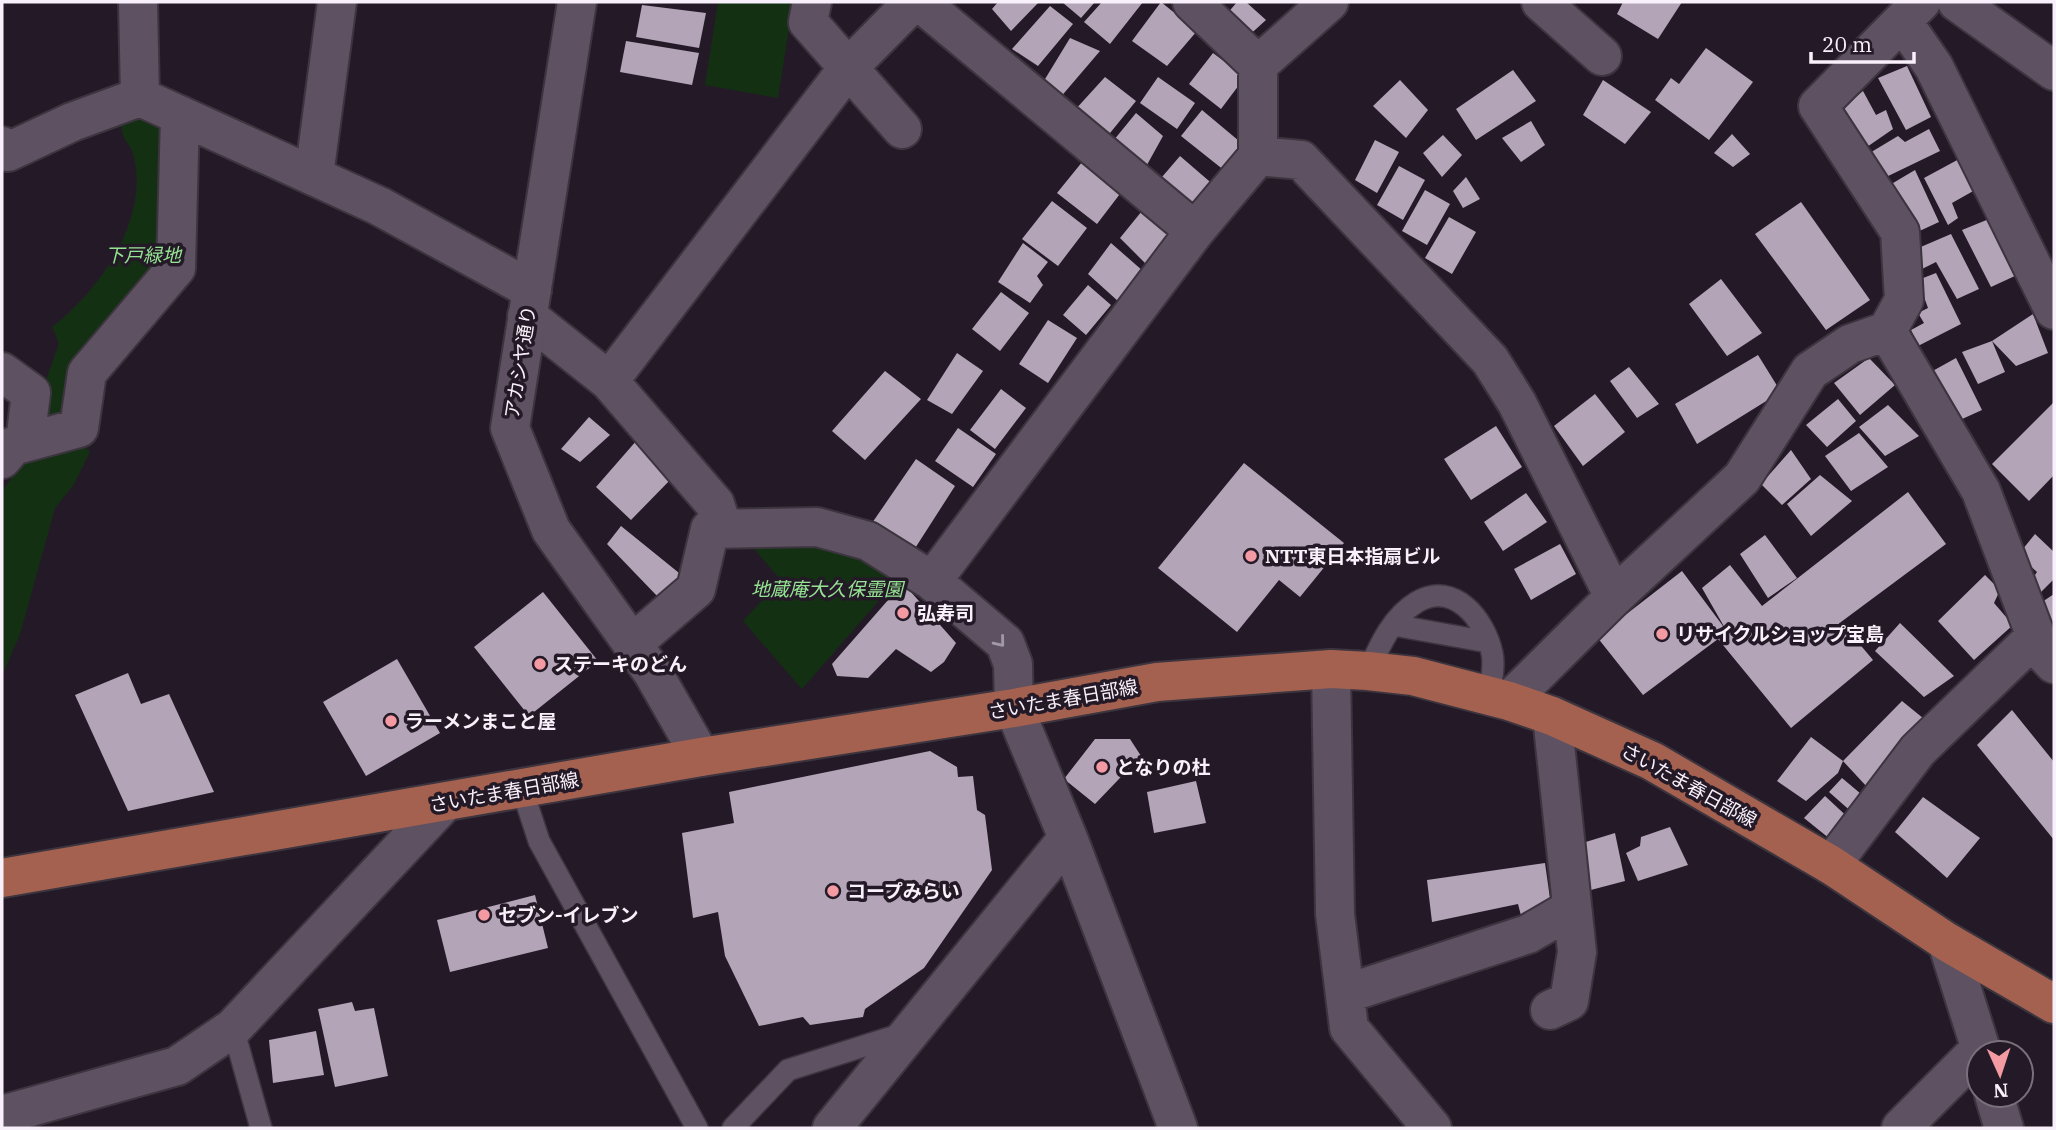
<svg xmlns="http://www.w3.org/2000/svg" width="2056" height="1130" font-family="'IBM Plex Serif','Noto Sans JP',serif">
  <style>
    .green { fill: #133112 }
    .building { fill: #b3a5b7 }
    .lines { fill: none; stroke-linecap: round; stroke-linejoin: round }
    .lane-casing { stroke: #3c343e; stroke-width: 24 }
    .street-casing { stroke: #3c343e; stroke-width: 42 }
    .secondary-casing { stroke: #3c343e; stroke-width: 42 }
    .primary-casing { stroke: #3c343e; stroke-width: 42 }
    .lane { stroke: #5e5161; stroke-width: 21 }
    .street { stroke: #5e5161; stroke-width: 38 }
    .secondary { stroke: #5e5161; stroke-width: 38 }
    .primary { stroke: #a5614f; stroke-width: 38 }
    .oneway { stroke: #a399a6 }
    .poi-dot { fill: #f49aa3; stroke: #241a27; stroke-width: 2.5 }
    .labels { text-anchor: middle; stroke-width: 7; stroke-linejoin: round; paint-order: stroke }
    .park-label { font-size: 19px; font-style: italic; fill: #95e392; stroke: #241a27 }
    .street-label { font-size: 19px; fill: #f8f0fa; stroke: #241a27 }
    .poi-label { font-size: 19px; font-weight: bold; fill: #f8f0fa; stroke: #241a27; text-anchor: start }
  </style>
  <rect width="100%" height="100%" fill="#241a27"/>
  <path class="green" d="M718,2H793L778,98L705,85Z
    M139,104L172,120L167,270L73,403L58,419L33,418L59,343L52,327C99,291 149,221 134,157C130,139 121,145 121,118Z
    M71,430L90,452L74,484L55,508L20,634L2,676V491L22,464Z
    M821,535L900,576L802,689L743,621L781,580L743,536Z"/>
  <path class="building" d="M998,2H1039L1011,31L992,9Z
    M1062,2H1095L1081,18Z
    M1102,2H1143L1110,44L1084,22Z
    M1161,2L1197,31L1167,66L1132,41Z
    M1237,2H1246L1266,20L1245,39L1221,21Z
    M1623,2H1682L1658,39L1617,14Z
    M642,5L706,13L699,48L636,37Z
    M1050,6L1073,24L1038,66L1012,49Z
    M1070,38L1100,51L1059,99L1042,84Z
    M626,41L699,53L692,85L620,72Z
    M1706,48L1753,82L1709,140L1655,100L1671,78L1679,84Z
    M1213,53L1245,77L1221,109L1189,84Z
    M1907,66L1931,117L1906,130L1878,78Z
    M1513,70L1536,101L1476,140L1456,109Z
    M1105,77L1136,101L1106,138L1074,111Z
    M1158,77L1195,103L1177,129L1140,103Z
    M1400,80L1428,110L1406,138L1373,106Z
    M1603,80L1651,112L1625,144L1583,115Z
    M1863,91L1876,115L1886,110L1893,129L1864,149L1842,108Z
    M1202,110L1245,146L1225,171L1181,136Z
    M1136,113L1163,136L1143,172L1109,146Z
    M1531,121L1545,145L1521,162L1502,138Z
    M1929,129L1940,151L1884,178L1868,154L1898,136L1905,142Z
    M1732,134L1750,154L1733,167L1714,153Z
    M1443,135L1462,155L1442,177L1423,153Z
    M1375,140L1399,152L1377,193L1355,180Z
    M1087,156L1126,186L1097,224L1057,193Z
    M1180,156L1216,187L1193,215L1156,184Z
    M1961,158L1975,190L1952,203L1958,218L1948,225L1924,178Z
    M1399,166L1425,180L1403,220L1377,205Z
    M1915,170L1939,222L1913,234L1888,186Z
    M1466,177L1480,199L1463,208L1453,191Z
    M1425,190L1450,204L1427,245L1402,231Z
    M1052,201L1087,228L1058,266L1022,239Z
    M1801,202L1870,300L1826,330L1755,234Z
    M1146,206L1180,234L1148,266L1120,238Z
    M1449,217L1476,232L1452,274L1425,258Z
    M1989,219L2017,275L1991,287L1962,230Z
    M1951,234L1979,289L1957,299L1936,262L1922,269L1916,249Z
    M1023,243L1048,262L1037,276L1043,285L1030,303L998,282Z
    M1111,243L1143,271L1119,302L1088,274Z
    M1936,273L1961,324L1918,346L1911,330L1924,323L1918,313L1928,308L1918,280Z
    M1721,279L1762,333L1727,356L1689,304Z
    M1088,285L1111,305L1086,335L1063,315Z
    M1001,292L1029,313L1000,351L972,329Z
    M2033,314L2048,353L2016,366L1992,341Z
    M1048,320L1077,338L1048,383L1019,364Z
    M1992,341L2005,372L1978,384L1962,352Z
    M957,353L983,371L952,414L927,400Z
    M1758,355L1781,392L1697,444L1675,404Z
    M1869,358L1895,385L1860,415L1834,383Z
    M1956,358L1982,410L1960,420L1929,373Z
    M1629,367L1659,404L1637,418L1610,381Z
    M885,371L921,399L865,460L832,431Z
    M1001,389L1026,408L995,449L970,430Z
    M1595,394L1625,432L1583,466L1554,426Z
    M1838,399L1856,421L1827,447L1806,425Z
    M2054,402V475L2029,501L1992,464Z
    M1888,405L1919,436L1885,456L1859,427Z
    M589,417L610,435L580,462L561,449Z
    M1496,426L1522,467L1471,500L1444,459Z
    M958,428L996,454L973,487L935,461Z
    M1859,433L1888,467L1851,491L1825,456Z
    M637,440L673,477L631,520L596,487Z
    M1791,450L1811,479L1782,505L1761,484Z
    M916,459L955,486L912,553L870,526Z
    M1244,463L1344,543L1300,597L1279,580L1237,632L1158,568Z
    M1820,475L1852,501L1811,536L1787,504Z
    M1908,492L1946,544L1841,622L1873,660L1791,728L1718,639L1643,695L1597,637L1682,571L1726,630L1702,588L1730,565L1762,606Z
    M1526,493L1547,522L1503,551L1484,522Z
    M621,526L684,577L659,598L607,544Z
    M2035,534L2054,552V579L2041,592L2029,584L2037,572L2018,555Z
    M1765,535L1797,578L1768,598L1740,554Z
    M1560,544L1576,574L1531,600L1514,569Z
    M1985,575L2000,590L1994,603L2013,625L1974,660L1938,621Z
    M903,583L956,643L944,662L931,672L896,649L868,678L837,676L832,664Z
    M543,592L598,661L529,716L474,647Z
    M2054,594V633L2049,628L2053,622L2039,604Z
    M1900,623L1954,676L1924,697L1875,651Z
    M397,659L440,733L366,776L323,702Z
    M128,673L141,704L169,694L214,792L128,811L75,695Z
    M1902,701L1934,727L1880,801L1843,761Z
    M2012,710L2054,762V840L1977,745Z
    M1811,737L1843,761L1838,773L1806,801L1777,781Z
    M1095,739H1130L1141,756L1095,804L1064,779Z
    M930,751L957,767L958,777L973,776L977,810L985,815L992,870L924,968L865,1009L863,1017L810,1025L803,1017L759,1026L725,956L718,912L693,918L682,833L734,823L729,792Z
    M1842,778L1867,799L1854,814L1829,792Z
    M1196,781L1206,823L1154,833L1147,792Z
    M1825,796L1854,823L1835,843L1804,818Z
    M1923,797L1980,838L1947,878L1895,832Z
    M1670,827L1688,865L1638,881L1626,853L1640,846L1641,837Z
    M1615,833L1625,881L1587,891L1576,845Z
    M1545,863L1552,913L1524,927L1518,904L1432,922L1427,880Z
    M535,895L548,948L450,972L437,920Z
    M352,1002L355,1011L374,1008L388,1076L335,1087L318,1009Z
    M316,1031L324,1075L273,1083L269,1040Z"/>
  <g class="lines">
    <g class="lane-casing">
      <path id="lane" d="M1393,625L1488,642
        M1368,671C1380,645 1392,617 1417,602C1454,580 1485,620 1492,653C1495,666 1491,682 1489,695
        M522,789L539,841L697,1128
        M233,1028L261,1128
        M733,1128L788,1070L905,1033"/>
    </g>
    <g class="street-casing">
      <path id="street" d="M138,2L140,97
        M812,2L808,22L902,129
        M920,2L1195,231
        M1192,2L1258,65
        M1541,2L1602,56
        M1957,2L2054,71
        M1903,22L1934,67L2054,310
        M2,146L8,152L72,122L140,97L379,206L532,290
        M1258,156V65L1329,2
        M527,316L609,381L715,504L723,529
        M1887,331L1981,491L2041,650L2054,664
        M2,372L31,393L25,442
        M609,381L848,68L913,2
        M2,459L13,446L79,428L87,373L176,268L180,115
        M932,581L1195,231L1258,156L1301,160L1490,360L1517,403L1614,597L1742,478L1810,371L1850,344L1887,331L1904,300L1900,232L1818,106L1921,2
        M632,644L696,589L710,529L817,527L868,541L932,581L1005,643L1013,664L1014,708L1068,838L1178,1128
        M1331,669L1335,914L1349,1028L1432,1128
        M1509,701L1614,597
        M1831,865L1918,750L2036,636
        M1947,942L1982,1053
        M1345,994L1528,934L1571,909
        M1550,1010L1569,1001L1577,952L1552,716
        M1994,1095L2004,1128
        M2,1115L177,1066L233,1028L444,803
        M832,1128L1068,838
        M1901,1128L1980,1049"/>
    </g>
    <g class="secondary-casing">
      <path id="secondary" d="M577,2L510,428L551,530L653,673L701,757
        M314,176L337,2"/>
    </g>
    <g class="primary-casing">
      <path id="primary" d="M2,878L701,757L1014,708L1157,682L1331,669L1368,671L1413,676L1509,701L1552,716L1652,761L1831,865L1947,942L2054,1004"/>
    </g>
    <use href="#lane" class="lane"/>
    <use href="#street" class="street"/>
    <use href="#secondary" class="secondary"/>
    <use href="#primary" class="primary"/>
  </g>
  <defs><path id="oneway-chevron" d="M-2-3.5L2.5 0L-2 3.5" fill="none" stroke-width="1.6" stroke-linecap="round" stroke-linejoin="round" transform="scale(1.75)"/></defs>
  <use class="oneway" href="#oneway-chevron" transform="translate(1000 642) rotate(51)"/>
  <g class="poi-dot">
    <circle cx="1251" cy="556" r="7"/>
    <circle cx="903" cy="613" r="7"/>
    <circle cx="1662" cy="634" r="7"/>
    <circle cx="540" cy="664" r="7"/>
    <circle cx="391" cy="721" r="7"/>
    <circle cx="1102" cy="767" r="7"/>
    <circle cx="833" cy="891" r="7"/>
    <circle cx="484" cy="915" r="7"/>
  </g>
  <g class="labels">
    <g class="park-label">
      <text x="143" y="262">下戸緑地</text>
      <text x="827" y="596">地蔵庵大久保霊園</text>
    </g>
    <g class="street-label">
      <text transform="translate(520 362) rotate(-81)" y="7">アカシヤ通り</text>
      <text transform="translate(1063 699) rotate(-10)" y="7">さいたま春日部線</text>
      <text transform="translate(1689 785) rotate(29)" y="7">さいたま春日部線</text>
      <text transform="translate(504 792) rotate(-10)" y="7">さいたま春日部線</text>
    </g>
    <g class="poi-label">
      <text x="1265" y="563">NTT東日本指扇ビル</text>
      <text x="917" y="620">弘寿司</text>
      <text x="1676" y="641">リサイクルショップ宝島</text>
      <text x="554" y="671">ステーキのどん</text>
      <text x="405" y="728">ラーメンまこと屋</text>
      <text x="1116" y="774">となりの杜</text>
      <text x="847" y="898">コープみらい</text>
      <text x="498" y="922">セブン-イレブン</text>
    </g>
  </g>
  <rect width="2056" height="1130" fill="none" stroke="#f8f0fa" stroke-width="7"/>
  <g transform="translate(2000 1074) rotate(177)"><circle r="33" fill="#241a27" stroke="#79707b" stroke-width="2"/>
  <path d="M0-5L12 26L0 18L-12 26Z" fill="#f49aa3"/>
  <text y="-10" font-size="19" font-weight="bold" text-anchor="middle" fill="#f8f0fa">N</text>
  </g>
  <path d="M1811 52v10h103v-10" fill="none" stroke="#f8f0fa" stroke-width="3.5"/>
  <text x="1822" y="52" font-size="21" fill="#f8f0fa" stroke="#241a27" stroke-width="5" paint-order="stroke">20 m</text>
</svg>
